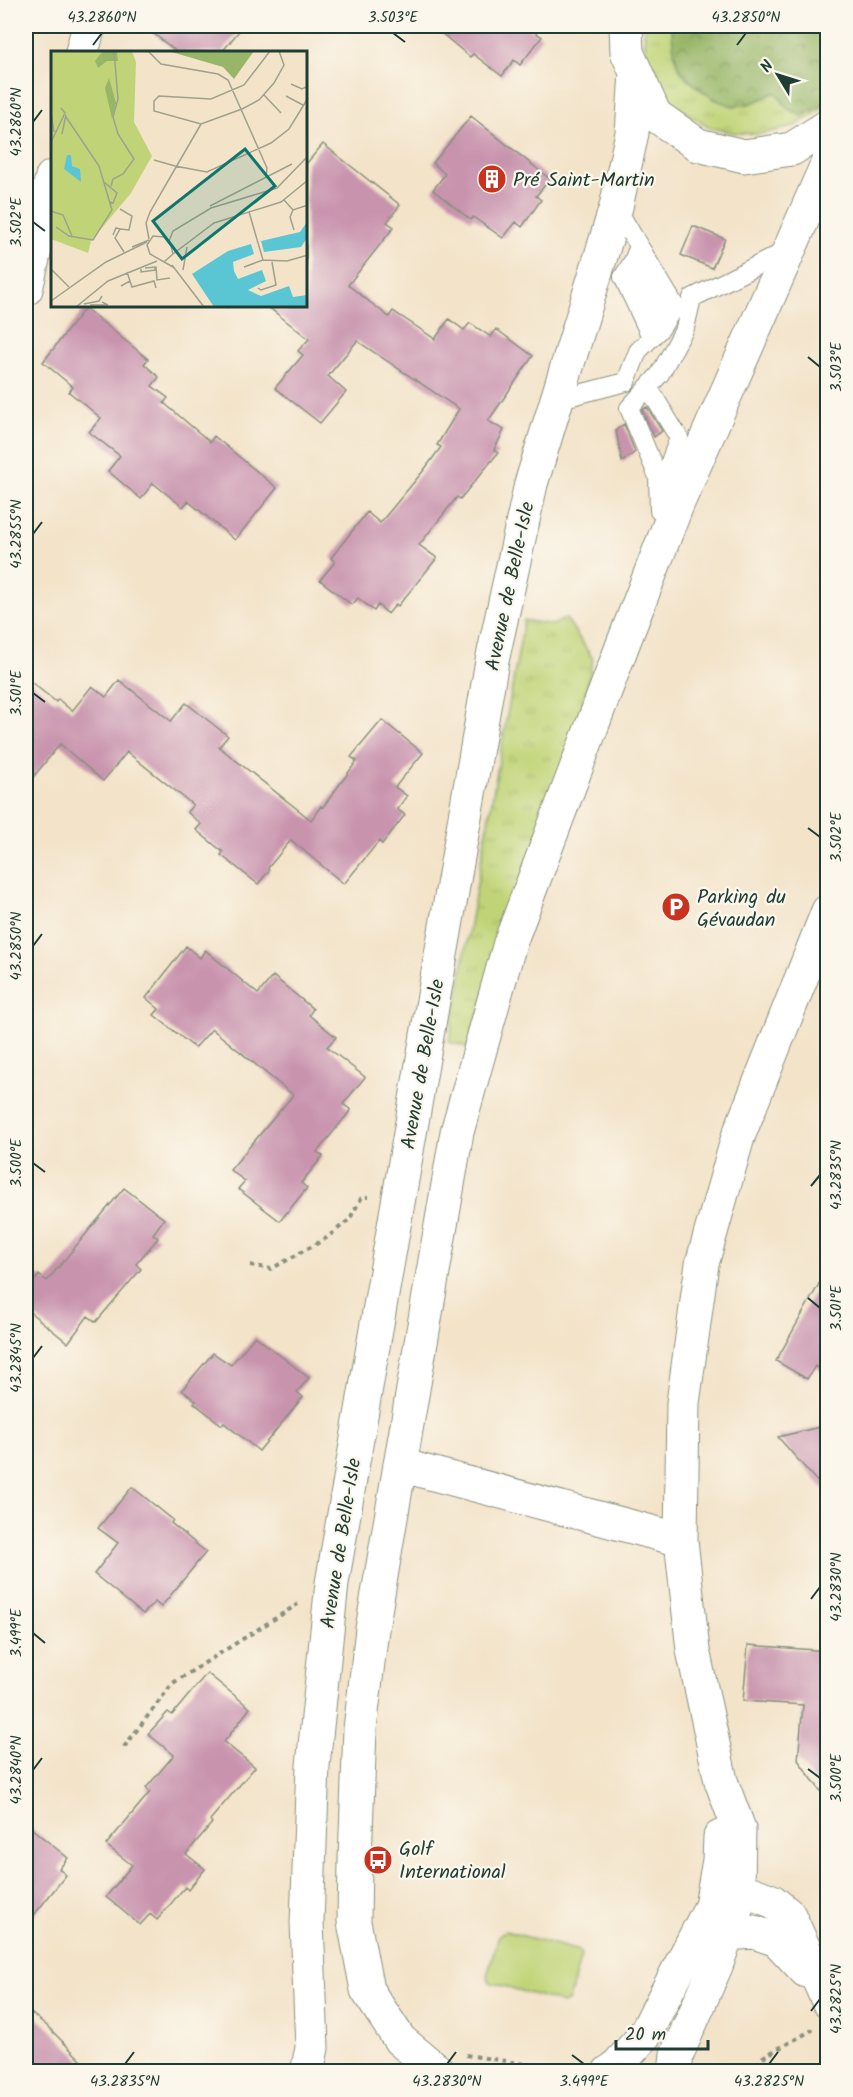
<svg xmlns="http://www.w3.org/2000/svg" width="853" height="2097" font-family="Kalam,sans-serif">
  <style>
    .grass { fill: url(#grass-tufts); stroke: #708856; stroke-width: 1.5 }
    .forest { fill: url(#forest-crowns); stroke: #5c7a4e; stroke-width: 1.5 }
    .park { fill: #c0d477; stroke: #708856; stroke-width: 1.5 }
    .building { fill: #c893ad }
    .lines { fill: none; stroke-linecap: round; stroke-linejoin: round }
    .service-casing { stroke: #89907e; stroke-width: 20 }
    .minor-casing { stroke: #89907e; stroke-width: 35 }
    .tertiary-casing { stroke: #89907e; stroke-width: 35 }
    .path { stroke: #89907e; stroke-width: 4; stroke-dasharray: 4.5 4.5; stroke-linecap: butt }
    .service { stroke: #fff; stroke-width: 18 }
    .minor { stroke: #fff; stroke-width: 33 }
    .tertiary { stroke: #fff; stroke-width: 33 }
    .ticks { fill: none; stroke: #1f3d34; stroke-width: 2 }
    .labels { text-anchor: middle; stroke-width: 4.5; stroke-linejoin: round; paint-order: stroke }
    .poi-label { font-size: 20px; fill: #1f3d34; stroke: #fbf7ec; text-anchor: start }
    .street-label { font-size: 20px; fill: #1f3d34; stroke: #fbf7ec }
    .inset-river { fill: none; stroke: #5ac6d4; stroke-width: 3 }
    .inset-road { fill: none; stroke: #9ea18d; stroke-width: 1.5 }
    .view { fill: #0f766e; fill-opacity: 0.15; stroke: #0f766e; stroke-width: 3 }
    .inset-edge { fill: none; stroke: #1f3d34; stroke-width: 3 }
    .neatline { fill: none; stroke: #1f3d34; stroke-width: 2 }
    .ticks-label { font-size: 15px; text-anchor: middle; fill: #1f3d34 }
  </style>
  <defs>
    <pattern id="grass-tufts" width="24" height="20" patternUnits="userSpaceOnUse" patternTransform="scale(1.5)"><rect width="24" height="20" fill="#c0d477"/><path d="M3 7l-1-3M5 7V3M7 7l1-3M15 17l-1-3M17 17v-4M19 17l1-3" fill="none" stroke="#a5b768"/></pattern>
    <pattern id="forest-crowns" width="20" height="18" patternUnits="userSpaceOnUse" patternTransform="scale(1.5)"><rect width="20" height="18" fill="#98b668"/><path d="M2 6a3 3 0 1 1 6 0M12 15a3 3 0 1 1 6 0" fill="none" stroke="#7b9556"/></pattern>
  </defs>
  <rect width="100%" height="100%" fill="#fbf7ec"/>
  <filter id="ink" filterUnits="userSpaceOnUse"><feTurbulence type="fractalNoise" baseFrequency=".0167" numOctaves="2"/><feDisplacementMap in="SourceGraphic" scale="12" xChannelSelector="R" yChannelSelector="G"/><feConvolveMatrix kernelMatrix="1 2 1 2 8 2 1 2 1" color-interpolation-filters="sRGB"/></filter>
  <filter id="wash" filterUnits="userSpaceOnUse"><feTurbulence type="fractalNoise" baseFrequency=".008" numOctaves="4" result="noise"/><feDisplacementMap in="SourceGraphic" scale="24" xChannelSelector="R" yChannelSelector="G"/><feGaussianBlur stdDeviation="1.35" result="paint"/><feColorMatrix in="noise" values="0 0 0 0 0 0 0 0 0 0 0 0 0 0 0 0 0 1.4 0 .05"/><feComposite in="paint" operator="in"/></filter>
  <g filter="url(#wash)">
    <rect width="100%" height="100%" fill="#f3e3c9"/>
    <path class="grass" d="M644,26H673L672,33L713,99L733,106L752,103L776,91L787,108L802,116L827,102L819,111L793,127L760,134L735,133L708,127L672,103L646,61Z
      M566,618L593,659L580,716L467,1047L449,1042L524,620L553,625Z"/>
    <path class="forest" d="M673,26H827V102L802,116L787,108L776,92C762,98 747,108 731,105C715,102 692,85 681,71C675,64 671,34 673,26Z"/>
    <path class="park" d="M505,1931L579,1951L581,1955L569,2000L563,2003L490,1982L487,1976L499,1935Z"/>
    <g id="blocks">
      <path class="building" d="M144,26H243L222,52H177Z
        M433,26H526L542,37L520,65L514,60L502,76L473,54L470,57Z
        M471,116L550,179L536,196L541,200L522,227L516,222L503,238L473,217L471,220L433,190L445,174L433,163Z
        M323,144L400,205L387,222L394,227L348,285L389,317L393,311L435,339L449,319L464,330L470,323L491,337L496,329L533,356L488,421L504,430L494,450L498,453L460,499L457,497L419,545L437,558L398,606L396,604L388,614L378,605L374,611L358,598L352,605L320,580L335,562L331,558L367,512L380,523L424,470L441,447L437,445L459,409L357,341L328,376L346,392L320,423L275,388L303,355L298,351L309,339L267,306H306V164Z
        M693,226L725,239L712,268L681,255Z
        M85,308L148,359L144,364L159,377L152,386L168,398L164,403L210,442L214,436L277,488L235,540L188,501L183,507L153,483L141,499L108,471L120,456L89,432L101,418L69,392L73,387L43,362Z
        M647,407L662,431L654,437L642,410Z
        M624,424L635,452L622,462L616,430Z
        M26,678L56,702L58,699L72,711L92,686L106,697L119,680L171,721L186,703L228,736L219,747L311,820L321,806L323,807L357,761L351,757L382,720L423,753L395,787L407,796L397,809L405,815L382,844L379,841L344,884L291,840L268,868L269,871L258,884L221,855L223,852L196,830L201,824L187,812L193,805L127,752L103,781L60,744L26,786Z
        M186,946L200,958L205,950L258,994L273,976L313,1009L309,1015L336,1037L327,1047L365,1077L343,1104L351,1110L317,1152L323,1156L301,1183L307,1188L280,1221L238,1189L245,1181L230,1170L293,1095L212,1029L195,1048L154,1015L159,1009L146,998Z
        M124,1188L164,1219L153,1234L158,1238L136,1264L141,1269L96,1322L88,1316L68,1343L26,1309V1292L39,1275L47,1281Z
        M828,1268V1375L815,1366L807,1379L776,1361Z
        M255,1336L309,1378L297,1392L303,1397L259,1451L224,1423L222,1425L194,1403L196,1401L182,1390L213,1353L231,1365Z
        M828,1425V1494L778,1437Z
        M132,1487L173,1520L171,1523L206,1552L161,1607L155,1602L143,1614L94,1574L118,1543L98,1528Z
        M748,1645L828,1651V1801L798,1760L803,1705L743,1701Z
        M207,1673L250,1708L224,1742L255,1767L210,1820L212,1823L186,1854L205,1869L188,1890L185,1887L157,1920L150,1914L140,1925L106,1897L132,1865L106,1845L150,1792L146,1788L174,1755L148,1734L168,1712L172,1715Z
        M26,1824L68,1858L59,1869L66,1875L26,1925Z
        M26,2009L46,2025L93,2072H26Z"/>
    </g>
  </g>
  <g filter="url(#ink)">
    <use href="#blocks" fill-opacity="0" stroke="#89907e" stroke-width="1.5"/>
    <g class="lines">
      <g class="service-casing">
        <path id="service" d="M616,207L639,246L633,261L623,277L651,337
          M633,261L664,322
          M648,387L679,438L668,467L663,492
          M556,400L626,382L638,351L661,328L675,306L639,246
          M659,511L658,477L629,408L660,374L685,328L692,298L788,250"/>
      </g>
      <g class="minor-casing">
        <path id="minor" d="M82,52L89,26
          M26,289L52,177
          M400,1465L681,1540
          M738,1888L772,1901L789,1915L828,2001
          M727,1934L754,1932L777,1940L806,1971
          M609,2072L614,2069L644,2036L711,1906L719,1860L720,1837
          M675,2072L677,2054L716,1966L738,1903V1888L739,1829L721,1781L693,1650L681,1540L683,1403L702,1264L738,1137L828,911"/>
      </g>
      <g class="tertiary-casing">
        <path id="tertiary" d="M626,26L627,52L655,115L698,145L744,156L792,149L828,126
          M307,2072L312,2048L307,1922L313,1765L332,1583L492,661L531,484L616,207L632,133L636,72
          M439,2072L400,2040L367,1990L354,1922L355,1859L360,1729L372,1629L457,1132L510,943L623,644L677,505L828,162"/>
      </g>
      <path class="path" d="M250,1265L271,1269L325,1239L349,1220L362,1197H368
        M124,1747L173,1683L298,1604
        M466,2055L552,2068L580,2064
        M752,2072L763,2057L814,2029"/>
      <use href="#service" class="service"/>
      <use href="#minor" class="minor"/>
      <use href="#tertiary" class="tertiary"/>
    </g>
  </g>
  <path class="ticks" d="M393,33L405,42M93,45L102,33M737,45L746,33M33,122L42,110M33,222L45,231M808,357L820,367M33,534L42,522M33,693L45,702M808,828L820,837M33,946L42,934M33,1163L45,1172M811,1186L820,1175M808,1298L820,1308M33,1358L42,1346M811,1599L820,1587M33,1633L45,1643M808,1769L820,1778M33,1770L42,1758M811,2011L820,1999M572,2055L584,2064M125,2064L134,2052M447,2064L456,2052M769,2064L778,2052"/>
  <defs>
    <g id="building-disc" transform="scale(1.5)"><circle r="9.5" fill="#c8321e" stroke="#fbf7ec"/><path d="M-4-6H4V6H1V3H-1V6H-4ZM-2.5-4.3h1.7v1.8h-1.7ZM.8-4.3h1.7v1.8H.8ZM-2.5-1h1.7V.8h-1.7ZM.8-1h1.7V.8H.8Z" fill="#fff"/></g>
    <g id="parking-disc" transform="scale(1.5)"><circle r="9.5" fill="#c8321e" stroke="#fbf7ec"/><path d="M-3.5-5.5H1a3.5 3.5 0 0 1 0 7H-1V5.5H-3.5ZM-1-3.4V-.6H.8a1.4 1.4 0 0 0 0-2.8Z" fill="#fff"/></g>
    <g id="bus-disc" transform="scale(1.5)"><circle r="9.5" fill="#c8321e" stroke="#fbf7ec"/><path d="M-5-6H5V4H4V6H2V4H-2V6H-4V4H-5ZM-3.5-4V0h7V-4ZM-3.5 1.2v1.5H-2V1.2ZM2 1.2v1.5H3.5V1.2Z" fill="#fff"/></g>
  </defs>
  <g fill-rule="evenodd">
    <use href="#building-disc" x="492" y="179"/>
    <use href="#parking-disc" x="676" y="907"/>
    <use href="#bus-disc" x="378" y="1860"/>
  </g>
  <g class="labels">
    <g class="poi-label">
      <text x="513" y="186">Pré Saint-Martin</text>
      <text x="697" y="903">Parking du<tspan x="697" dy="23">Gévaudan</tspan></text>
      <text x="399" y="1855">Golf<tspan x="399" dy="23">International</tspan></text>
    </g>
    <g class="street-label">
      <text transform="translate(509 586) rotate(-78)" y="7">Avenue de Belle-Isle</text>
      <text transform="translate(422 1064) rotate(-80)" y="7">Avenue de Belle-Isle</text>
      <text transform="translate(340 1543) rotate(-81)" y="7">Avenue de Belle-Isle</text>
    </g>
  </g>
  <g transform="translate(51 51)">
    <rect width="256" height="256" fill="#f3e3c9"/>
    <path d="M0,0H81L85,11L83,71L101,105L80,142L40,190L37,202L0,188Z" fill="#c0d477"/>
    <path d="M52,0H66L67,10H56L47,17L44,10ZM117,0H203L183,28L172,16ZM58,27L65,52L61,68L54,37Z" fill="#98b668"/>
    <path d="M16,104H20L21,115L29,118L30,131L13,118ZM256,171V187L250,196L213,201L210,190L249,181ZM200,193L203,203L182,211L183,220L187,228L211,219L215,230L197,239L210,245L238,235L242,246L256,244V256H163L141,223L177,200Z" fill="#5ac6d4"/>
    <path class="inset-river" d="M177,256L196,251L257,254"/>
    <path class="inset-road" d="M97,0L110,13L167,23L177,29L216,117L215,126M219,0L193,34L160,48L108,45L103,50V60L150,73L191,58L208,49L223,32L233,14L228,0M240,33L251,38L257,35M213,44L230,62M235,45L252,54M0,62L3,81M11,83L15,64M0,91L14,62L10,57M103,109L124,115M124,115L156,121L220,92L238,78L257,47M53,131L66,142L62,152L59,151M60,135L62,128L72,123L83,108L67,83L62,66L67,48L63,0M233,149L242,159L257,154M159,155L241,113M69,158L81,165L78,179L69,178M242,159L239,166L243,179M0,160L12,164L21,185M198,161L212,209L236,210L257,204M5,176L18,185L42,189L61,159L48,115L15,66M62,184L65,177L69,178L64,187L73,201M98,188L95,172L99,161L150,73M118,190L122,180L160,157L226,137L257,105M81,196L98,189M122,203L163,172L230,151L257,129M113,211L122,203L120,195L113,186L102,185L96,194L99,203L122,216M121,214L153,256M193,216L212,209M94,217L105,216L106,229L119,227M0,218L18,236M90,218V221L104,219V216M132,219L136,196M79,230L81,236L103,230L105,237M70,235L79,230L76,221M207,237L210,239L225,234L221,211M0,250L55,211L96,191M33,253L48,250L51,245M39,254H57L51,251M25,256L57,230L106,210"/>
    <path class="view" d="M194,98L224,135L131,208L102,170Z"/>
    <rect width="256" height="256" class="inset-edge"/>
  </g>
  <rect width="853" height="2097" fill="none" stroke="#fbf7ec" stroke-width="66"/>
  <g transform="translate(778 75) rotate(308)" stroke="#fbf7ec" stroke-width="4.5" paint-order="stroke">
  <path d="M0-4.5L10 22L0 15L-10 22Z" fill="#1f3d34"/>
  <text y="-9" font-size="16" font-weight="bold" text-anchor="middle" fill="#1f3d34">N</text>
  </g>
  <path d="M616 2040v9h92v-9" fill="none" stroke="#1f3d34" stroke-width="3"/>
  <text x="625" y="2040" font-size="18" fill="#1f3d34" stroke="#fbf7ec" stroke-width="4.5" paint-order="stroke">20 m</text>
  <rect x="33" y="33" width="787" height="2031" class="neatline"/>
  <g class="ticks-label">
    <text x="102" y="22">43.2860°N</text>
    <text x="393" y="22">3.503°E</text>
    <text x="746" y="22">43.2850°N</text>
    <text transform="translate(16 122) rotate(-90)" y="5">43.2860°N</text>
    <text transform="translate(16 222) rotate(-90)" y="5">3.502°E</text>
    <text transform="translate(836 367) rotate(-90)" y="5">3.503°E</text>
    <text transform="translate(16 534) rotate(-90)" y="5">43.2855°N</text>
    <text transform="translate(16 693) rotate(-90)" y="5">3.501°E</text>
    <text transform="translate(836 837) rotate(-90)" y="5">3.502°E</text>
    <text transform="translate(16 946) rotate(-90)" y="5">43.2850°N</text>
    <text transform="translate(16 1163) rotate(-90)" y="5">3.500°E</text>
    <text transform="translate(836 1175) rotate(-90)" y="5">43.2835°N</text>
    <text transform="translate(836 1308) rotate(-90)" y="5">3.501°E</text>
    <text transform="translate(16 1358) rotate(-90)" y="5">43.2845°N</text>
    <text transform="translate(836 1587) rotate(-90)" y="5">43.2830°N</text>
    <text transform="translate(16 1633) rotate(-90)" y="5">3.499°E</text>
    <text transform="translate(16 1770) rotate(-90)" y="5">43.2840°N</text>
    <text transform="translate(836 1778) rotate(-90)" y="5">3.500°E</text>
    <text transform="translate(836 1999) rotate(-90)" y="5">43.2825°N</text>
    <text x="125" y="2086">43.2835°N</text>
    <text x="447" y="2086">43.2830°N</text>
    <text x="584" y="2086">3.499°E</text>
    <text x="769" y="2086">43.2825°N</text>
  </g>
</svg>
